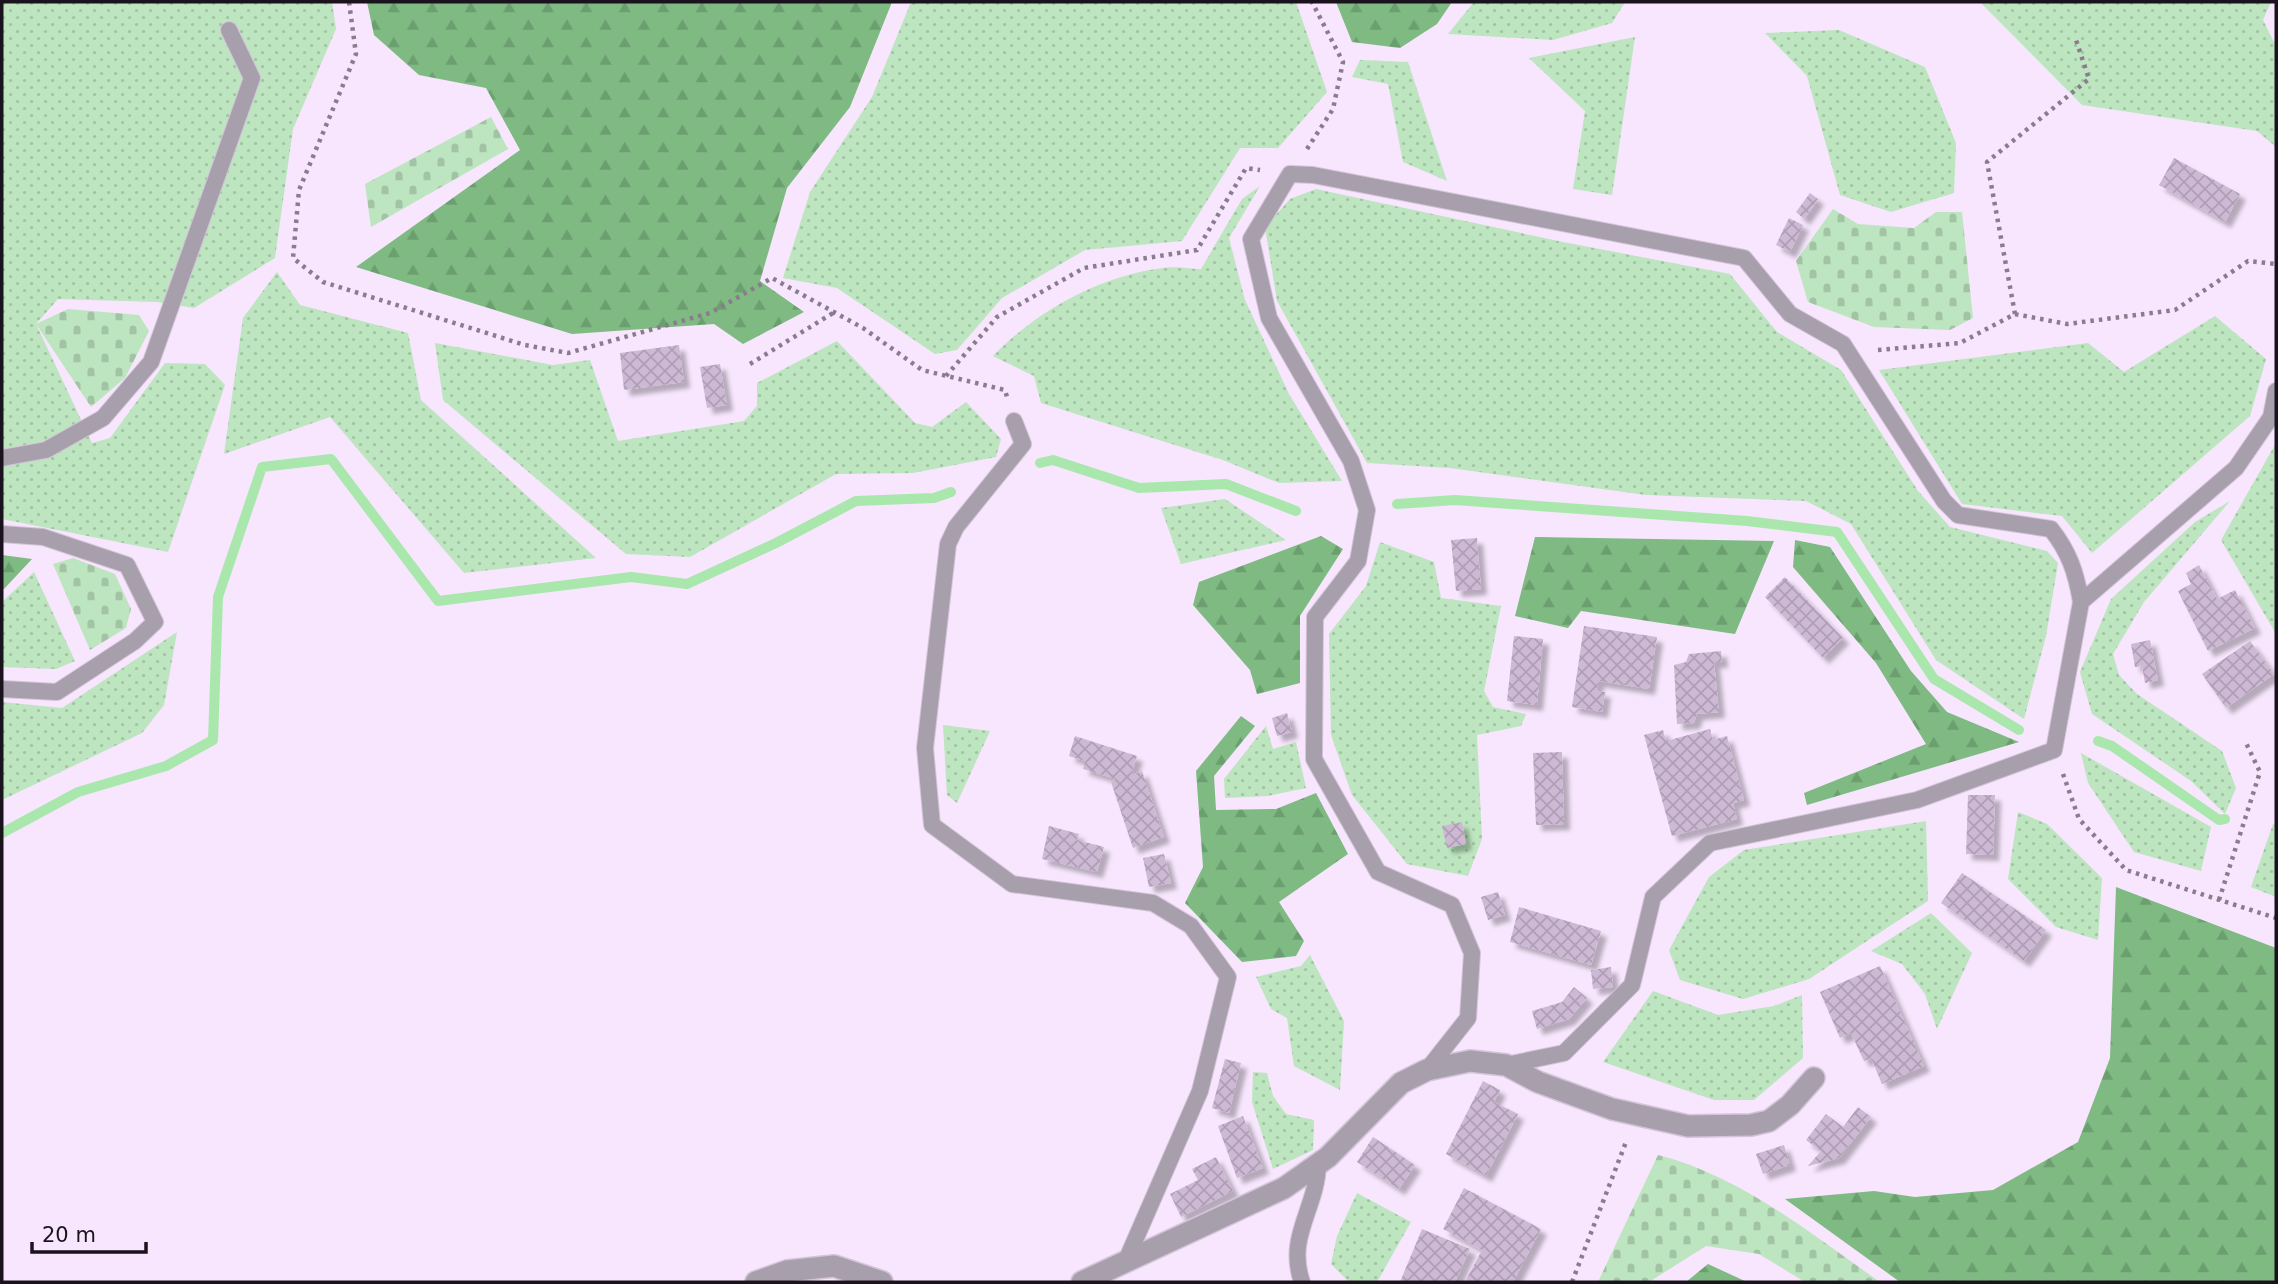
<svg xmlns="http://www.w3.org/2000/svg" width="2278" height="1284" font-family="'DejaVu Sans',sans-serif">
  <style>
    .grass { fill: url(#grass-dots) }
    .forest { fill: url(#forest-firs) }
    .cemetery { fill: url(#cemetery-stones) }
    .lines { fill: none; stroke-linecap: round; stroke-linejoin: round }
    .stream { stroke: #a9e7ad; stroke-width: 10 }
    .building { fill: url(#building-cross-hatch); filter: url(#shadow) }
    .service-casing { stroke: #d4c4d9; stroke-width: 18 }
    .minor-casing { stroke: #d4c4d9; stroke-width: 24 }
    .path { stroke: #897d8d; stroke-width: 4.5; stroke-dasharray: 3.5 5; stroke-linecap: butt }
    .service { stroke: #a79fab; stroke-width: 16 }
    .minor { stroke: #a79fab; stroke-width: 21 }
  </style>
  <defs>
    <pattern id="grass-dots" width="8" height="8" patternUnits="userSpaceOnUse" patternTransform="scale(1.75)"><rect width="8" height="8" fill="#bde5bf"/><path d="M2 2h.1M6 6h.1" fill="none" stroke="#a2c4a4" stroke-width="1.8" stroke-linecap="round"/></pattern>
    <pattern id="forest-firs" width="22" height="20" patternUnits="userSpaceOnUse" patternTransform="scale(1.75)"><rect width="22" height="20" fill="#7eba82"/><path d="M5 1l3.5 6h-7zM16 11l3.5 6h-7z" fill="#6c9f70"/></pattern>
    <pattern id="cemetery-stones" width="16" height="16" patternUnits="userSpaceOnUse" patternTransform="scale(1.75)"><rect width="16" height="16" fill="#bde5bf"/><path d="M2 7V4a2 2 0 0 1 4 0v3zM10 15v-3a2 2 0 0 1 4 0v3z" fill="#a2c4a4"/></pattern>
    <pattern id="building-cross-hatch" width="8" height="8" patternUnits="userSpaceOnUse" patternTransform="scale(1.75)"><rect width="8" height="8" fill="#ceb9d5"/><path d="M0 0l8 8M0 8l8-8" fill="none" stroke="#b09eb6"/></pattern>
    <filter id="shadow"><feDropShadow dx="6" dy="6" stdDeviation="2" flood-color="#0004"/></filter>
  </defs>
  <rect width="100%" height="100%" fill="#f7e6fd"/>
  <path class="grass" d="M2,2H332L336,29L293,129L275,258L194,308L157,302L58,299L36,324L92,443L110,438L165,363L205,364L225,385L168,552L2,519Z
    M911,2H1296L1327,92L1278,148H1240L1182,241L1085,250L1002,298L957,350L935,354L837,288L783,278L810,192L872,97Z
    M1474,2H1625L1612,23L1553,40L1448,34Z
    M1980,2H2271L2263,20L2276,46V147L2257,131L2082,105Z
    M1839,30L1925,67L1956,143L1954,193L1891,212L1840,195L1807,76L1765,33Z
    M1635,37L1612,195L1573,189L1585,111L1529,58Z
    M1360,60L1408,62L1447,181L1403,162L1388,84L1352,77Z
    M1260,186L1229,238L1245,300L1289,394L1342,481L1279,483L1223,460L1041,403L1034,376L993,356C1037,311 1099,276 1163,268C1176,266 1189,269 1201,269L1242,199Z
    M1316,189L1563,242L1730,274L1777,332L1841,370L1918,491L1950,527L2047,551L2058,563L2046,636L2024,719L1936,660L1851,524L1806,501L1646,495L1450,468L1367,463L1277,301L1265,227L1290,199Z
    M277,272L300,305L408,333L421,400L596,558L464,573L330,417L224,454L243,318Z
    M2215,316L2266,359L2250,416L2092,553L2062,516L1962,504L1879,370L2088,343L2124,372Z
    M837,341L915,423L932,427L966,402L1001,439L996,457L913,473L836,474L690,557L626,554L443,400L435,343L553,365L590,360L618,441L744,421L757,406V383Z
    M2276,443V634L2221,540Z
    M1225,499L1286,540L1181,564L1161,508Z
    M2230,501L2144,602L2113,654L2119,675L2137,694L2222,751L2236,788L2225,814L2191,781L2092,714L2080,672L2111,599L2195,522Z
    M1380,542L1434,562L1441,598L1501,606L1484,691L1493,707L1526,714L1521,726L1477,735L1482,839L1468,876L1407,864L1352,795L1331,735L1329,634L1366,586Z
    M34,572L75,661L56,669L2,667V602Z
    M177,632L164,705L142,733L2,800V702L62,708Z
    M943,725L990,731L957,803L947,795Z
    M1266,726L1273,749L1296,742L1306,788L1267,796L1225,798L1224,779Z
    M2081,753L2211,827L2201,871L2134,852L2088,783Z
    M2018,812L2047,824L2102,878L2098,940L2056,927L2008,879Z
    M1926,821L1928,901L1809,979L1743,999L1680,980L1669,950L1709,877L1744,850Z
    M2273,824H2276V897L2251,887Z
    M1931,913L1972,953L1937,1029L1925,994L1902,964L1871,951Z
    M1310,955L1344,1021L1340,1090L1294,1066L1287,1018L1271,1009L1256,977L1301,966Z
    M1653,991L1718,1015L1774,1006L1802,995L1803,1058L1754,1100H1714L1603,1062Z
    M1253,1072L1267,1073L1273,1096L1286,1114L1314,1120L1313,1150L1273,1169L1252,1102Z
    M1357,1193L1411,1222L1377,1282H1349L1331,1264L1337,1236Z"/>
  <path class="forest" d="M367,2H892L850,107L787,188L760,281L804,312L743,344L714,324L572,334L356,267L520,150L486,88L419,75L374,35Z
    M1336,2H1452L1437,24L1400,48L1352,42Z
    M1321,536L1343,549L1300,616V683L1257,694L1250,670L1193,605L1199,582Z
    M1535,537L1774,541L1735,634L1581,611L1568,628L1515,616Z
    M1795,540L1830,547L1911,671L1947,712L2019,742L1807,805L1804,793L1926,744L1876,663L1793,567Z
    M2,555L32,559L4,589H2Z
    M1241,716L1255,726L1214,776L1216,810L1276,809L1316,793L1348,854L1279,902L1304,941L1296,956L1242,962L1185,903L1203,867L1196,771Z
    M2116,887L2276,948V1282H1900L1785,1199L1874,1191L1915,1197L1993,1190L2078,1142L2110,1058Z
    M1708,1264L1747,1282H1686Z"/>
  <path class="cemetery" d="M491,117L508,149L371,227L365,184Z
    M1833,209L1858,224L1914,228L1936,212H1962L1973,318L1950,330L1874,327L1808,302L1796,261Z
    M68,309L139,315L149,331L125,378L91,407L36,324Z
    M73,558L115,574L131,609L126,628L90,650L53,564Z
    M1658,1155C1741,1176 1811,1234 1880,1282H1805L1759,1254L1706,1246L1649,1282H1598Z"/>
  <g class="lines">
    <path class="stream" d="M1040,463L1053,460L1139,488L1226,484L1296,511
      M1397,504L1455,500L1747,521L1837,532L1934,679L2019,730
      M2098,741L2112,746L2219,820L2225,819
      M2,833L78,792L166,766L213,740L218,597L262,467L331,459L438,601L631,577L687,584L776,543L856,501L934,498L951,492"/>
  </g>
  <path class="building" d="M2174,158L2240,194L2225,222L2159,185Z
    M1810,193L1818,199L1804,219L1796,212Z
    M1789,218L1803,225L1790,252L1776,245Z
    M679,345L684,382L624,390L620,353Z
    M720,364L727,405L707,408L700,367Z
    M1477,538L1481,589L1456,591L1451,540Z
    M2199,565L2217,599L2235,590L2255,628L2208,651L2178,591L2191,584L2186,573Z
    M1785,577L1843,638L1823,658L1765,597Z
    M1584,626L1657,637L1649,689L1598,681L1597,691L1605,692L1602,712L1572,707Z
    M1514,636L1543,639L1537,705L1507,701Z
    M2150,640L2158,680L2145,683L2142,666L2135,667L2131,644Z
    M2250,641L2274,674L2226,708L2202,674Z
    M1721,651L1722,662H1714L1719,712L1697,714L1694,723L1677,724L1674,665L1686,662L1689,654Z
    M1287,713L1292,732L1277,736L1272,718Z
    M1710,729L1713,740L1727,736L1744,800L1733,803L1737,819L1672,836L1644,735L1663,730L1666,741Z
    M1075,736L1137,756L1131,775L1142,771L1164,837L1133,848L1111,782L1116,779L1083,769L1085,761L1069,756Z
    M1562,752L1564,824L1536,825L1533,753Z
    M1968,795H1995L1993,855L1966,854Z
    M1462,822L1466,844L1447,848L1442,826Z
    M1049,826L1079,834L1077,840L1104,847L1097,872L1042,859Z
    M1164,854L1171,883L1149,887L1143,858Z
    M1962,873L2046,930L2024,961L1941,903Z
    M1498,892L1505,915L1488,920L1481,897Z
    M1519,907L1601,931L1591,965L1510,942Z
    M1880,966L1924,1066L1882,1084L1871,1058L1864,1061L1851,1033L1840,1038L1820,992Z
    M1611,967L1613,987L1593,989L1591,970Z
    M1574,987L1587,998L1569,1019L1537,1029L1532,1011L1562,1002Z
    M1225,1059L1241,1063L1229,1113L1212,1108Z
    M1483,1081L1500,1090L1494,1102L1518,1114L1486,1176L1446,1154Z
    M1858,1107L1871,1117L1839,1158L1808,1166L1821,1151L1806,1140L1826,1114L1843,1127Z
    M1243,1116L1263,1168L1237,1178L1218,1126Z
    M1373,1137L1415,1165L1399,1189L1357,1162Z
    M1784,1145L1790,1165L1763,1174L1756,1154Z
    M1216,1157L1233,1191L1181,1217L1170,1194L1198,1180L1192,1169Z
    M1464,1188L1541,1229L1513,1282H1465L1482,1250L1443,1229Z
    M1422,1229L1470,1249L1455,1282H1400Z"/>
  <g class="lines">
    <g class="service-casing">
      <path id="service" d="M1014,421L1023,444L956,527L948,544L925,748L932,825L1012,884L1153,903L1191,926L1228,977L1200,1091L1125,1263
        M2,458L46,450L103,418L151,362L252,78L229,30
        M2,534L43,537L127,565L155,622L135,641L57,692L2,689
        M1506,1065L1564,1053L1632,985L1653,897L1710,843L1917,800L2054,750L2081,602L2236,468L2271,417L2276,391
        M1427,1070L1468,1018L1472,953L1452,905L1378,872L1314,759L1315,617L1358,561L1367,510L1351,461L1269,318L1251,239L1290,174L1313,175L1744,258L1790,314L1843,344L1944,501L1958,515L2051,529C2069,552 2076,572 2081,602
        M1302,1282C1286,1236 1317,1209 1318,1164"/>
    </g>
    <g class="minor-casing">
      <path id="minor" d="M756,1282L787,1271L834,1266L882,1282
        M1082,1282L1284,1188L1328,1157L1401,1083L1427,1070L1470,1061L1506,1065L1538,1082L1612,1109L1688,1126L1751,1125L1769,1121L1790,1105L1814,1078"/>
    </g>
    <path class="path" d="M349,2L356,54L299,190L293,258L323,282L525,345L568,353L710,313L772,278L863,328L922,370L1005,390L1007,397
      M1307,149L1333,109L1343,62L1312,2
      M2015,314L1987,162L2089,79L2075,37
      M1878,350L1960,343L2015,314L2067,324L2175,310L2248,261L2276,264
      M750,364L833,313
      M946,376L997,317L1084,268L1197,250L1246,168L1260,170
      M2063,774L2079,819L2126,870L2276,918
      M2219,900L2260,772L2246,743
      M1572,1282L1626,1142"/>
    <use href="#service" class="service"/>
    <use href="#minor" class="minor"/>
  </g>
  <rect width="2278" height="1284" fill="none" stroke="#1a131d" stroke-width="7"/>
  <path d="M32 1242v10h114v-10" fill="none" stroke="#1a131d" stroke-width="3.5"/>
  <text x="42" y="1242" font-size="21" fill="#1a131d" stroke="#f7e6fd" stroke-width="5" paint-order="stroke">20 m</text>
</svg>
